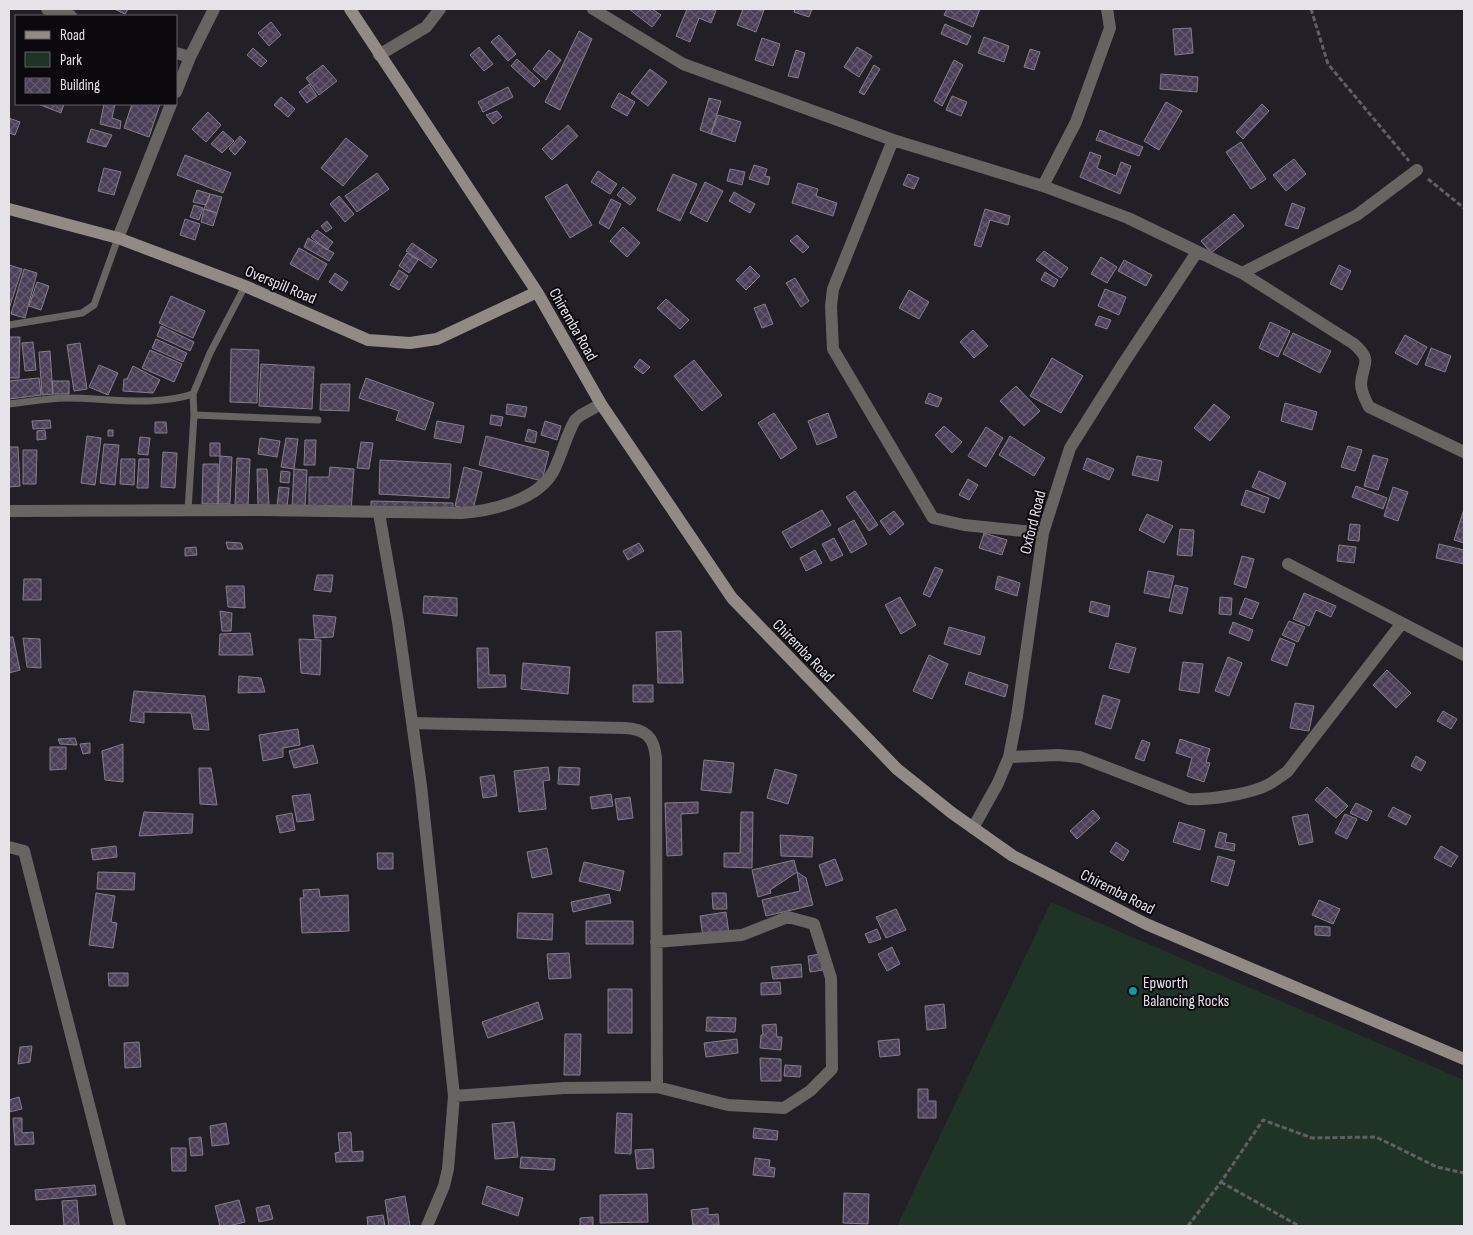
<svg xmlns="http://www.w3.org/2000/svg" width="1473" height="1235" font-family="'Sofia Sans Condensed',sans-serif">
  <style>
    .park { fill: #203327 }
    .building { fill: url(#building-cross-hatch); stroke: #837e88 }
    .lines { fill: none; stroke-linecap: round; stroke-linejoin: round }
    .path { stroke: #625e64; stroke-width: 3; stroke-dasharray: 5 2.5; stroke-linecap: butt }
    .lane { stroke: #686461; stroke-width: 7 }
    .street { stroke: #686461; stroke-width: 12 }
    .secondary { stroke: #918a85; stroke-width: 12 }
    .culture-dot { fill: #0f9aa8; stroke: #0b090d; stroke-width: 2 }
    .labels { text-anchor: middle; stroke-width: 4; stroke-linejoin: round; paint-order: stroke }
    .street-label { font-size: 16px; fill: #e6e3e8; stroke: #0b090d }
    .poi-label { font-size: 16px; fill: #e6e3e8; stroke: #0b090d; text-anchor: start }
  </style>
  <defs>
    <pattern id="building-cross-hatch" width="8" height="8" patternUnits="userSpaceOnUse" patternTransform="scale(1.25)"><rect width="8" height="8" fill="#4b3f58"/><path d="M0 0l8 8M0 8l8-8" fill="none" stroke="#655b70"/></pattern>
  </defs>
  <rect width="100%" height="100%" fill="#231f26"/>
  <path class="park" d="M1051,902L1464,1080V1226H897Z"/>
  <path class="building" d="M114,9H128L125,14Z
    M629,9H652L661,15L652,27Z
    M687,9H710L716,11L711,23L699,18L690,42L676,36Z
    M743,9L764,10L756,32L737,25Z
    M795,9H812L809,17L794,12Z
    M947,9H980L973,27L944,15Z
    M271,22L281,35L269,46L258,33Z
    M945,24L971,36L967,45L941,34Z
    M1191,28L1193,53L1175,55L1173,29Z
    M579,31L592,39L560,110L545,102Z
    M499,35L516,54L508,61L491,42Z
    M984,37L1009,46L1004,62L978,53Z
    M762,38L780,44L773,66L755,60Z
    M479,47L493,64L484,71L470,55Z
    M857,47L872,56L859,77L844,67Z
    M253,48L267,61L261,67L247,55Z
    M1030,49L1040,52L1034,70L1024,67Z
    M549,50L561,60L546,80L533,69Z
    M796,50L805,53L798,78L788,76Z
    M517,59L540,81L534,87L511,66Z
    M954,60L963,65L942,106L934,101Z
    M323,65L337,81L319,95L306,78Z
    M874,65L880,69L864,95L859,92Z
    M650,69L667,82L648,106L631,93Z
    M1161,74L1198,77L1197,92L1160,89Z
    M309,84L317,96L307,103L299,92Z
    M508,87L513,97L483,112L478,102Z
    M619,93L635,102L627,116L611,107Z
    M952,96L967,102L961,116L946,110Z
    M281,97L295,109L288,117L274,105Z
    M709,98L721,101L711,134L700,130Z
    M1166,102L1182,111L1159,150L1144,141Z
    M38,104H64L61,113Z
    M104,104H115L112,118L121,121L120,129L100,124Z
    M132,104H160L149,137L124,128Z
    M1262,104L1269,111L1243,139L1236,132Z
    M497,111L502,117L493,124L486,115Z
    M208,112L221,125L206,142L192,129Z
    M718,115L741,122L735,142L711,134Z
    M9,118L20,122L15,135L9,133Z
    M568,125L578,136L552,160L542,149Z
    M91,129L112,135L106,147L87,142Z
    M1100,130L1143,147L1139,156L1096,140Z
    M223,131L234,141L222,153L211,144Z
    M240,136L246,142L235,155L229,149Z
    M346,138L368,156L343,186L321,168Z
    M1241,142L1266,179L1251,189L1226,152Z
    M1090,152L1101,156L1097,168L1116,176L1121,162L1131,166L1120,194L1080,177Z
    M185,155L231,173L223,193L177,175Z
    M1294,159L1306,174L1286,191L1273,175Z
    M754,165L767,169L765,176L770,177L768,185L749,179Z
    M104,168L121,172L114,195L98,191Z
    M730,169L745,172L742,185L727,181Z
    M598,171L617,184L610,194L591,182Z
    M377,173L389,189L357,212L345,196Z
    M673,174L697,184L680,221L657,210Z
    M908,174L919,178L914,189L903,185Z
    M705,182L723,191L707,222L690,213Z
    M798,183L818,189L816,196L837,203L833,216L792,203Z
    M567,184L592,225L570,238L545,197Z
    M623,187L636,198L630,205L617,195Z
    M197,190L210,194L206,205L193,202Z
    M734,192L755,204L750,213L729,201Z
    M210,194L222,197L217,213L204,209Z
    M339,196L354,214L345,222L330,204Z
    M611,199L621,204L609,229L599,223Z
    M1292,203L1305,208L1298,229L1285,225Z
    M194,205L203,208L199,220L190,217Z
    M204,209L217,213L213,226L201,222Z
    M985,209L1010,216L1008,225L990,220L981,247L974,245Z
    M1234,214L1244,226L1211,253L1201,241Z
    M185,219L200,224L195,240L180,235Z
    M327,221L332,228L326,232L321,226Z
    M623,227L640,243L627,257L610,241Z
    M317,230L333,242L327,250L311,237Z
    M797,235L809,247L803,253L790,241Z
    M308,238L334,253L329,261L304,247Z
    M412,243L437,260L431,268L406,251Z
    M299,248L327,264L318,280L290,264Z
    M1044,251L1068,268L1061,278L1036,260Z
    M407,253L418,260L409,273L399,266Z
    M1101,257L1117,267L1107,283L1091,274Z
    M1124,260L1152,275L1146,286L1118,271Z
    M9,265L22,269L9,309Z
    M1339,265L1351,271L1342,290L1330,284Z
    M750,266L760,276L746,290L736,280Z
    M24,269L37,273L25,318L11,314Z
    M399,270L408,276L399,290L390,285Z
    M1045,272L1058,280L1054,287L1041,280Z
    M335,273L348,282L342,291L329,282Z
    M795,278L809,301L801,307L786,283Z
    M37,282L49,286L41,310L29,306Z
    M1105,289L1126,297L1119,315L1098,306Z
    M909,290L929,302L919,319L899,308Z
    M171,296L205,311L193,338L159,323Z
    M666,299L689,320L680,329L657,308Z
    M765,304L773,324L762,328L754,308Z
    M1099,316L1111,320L1107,329L1095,325Z
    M1270,322L1290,331L1278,357L1259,348Z
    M161,326L194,342L190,351L157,336Z
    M973,330L988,346L974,358L960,342Z
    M1293,333L1331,351L1320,373L1283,354Z
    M1405,335L1427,347L1417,365L1395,353Z
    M9,337H20L19,378H9Z
    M156,339L187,353L183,362L152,348Z
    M33,342L36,370L25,371L22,343Z
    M80,343L87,389L74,391L67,345Z
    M1431,348L1451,356L1445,372L1425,365Z
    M231,349L259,350L257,403L230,402Z
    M150,350L182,364L174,382L142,368Z
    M50,351L53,394L42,395L39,352Z
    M1052,358L1083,376L1061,413L1030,396Z
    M640,359L650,367L643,374L634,367Z
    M694,360L722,395L702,411L674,376Z
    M261,364L314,367L312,409L259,406Z
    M99,365L118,373L108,395L89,387Z
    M133,366L160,380L153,393L123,391L124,379H128H127Z
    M39,378L41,395L9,399V381Z
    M366,378L434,403L425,430L396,420L399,411L359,398Z
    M52,381H69V394H53Z
    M321,384H350L349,411L320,410Z
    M1016,386L1040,411L1024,426L1000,401Z
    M929,393L942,398L938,407L925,403Z
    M1285,403L1317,412L1312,430L1281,421Z
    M507,404L527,407L525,417L506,414Z
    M1214,404L1230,417L1210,441L1194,428Z
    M774,413L797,448L781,459L758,423Z
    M828,413L837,437L817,445L808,421Z
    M491,415L503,417L501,426L490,424Z
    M50,420L51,428L33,429L32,421Z
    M437,421L464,426L461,443L434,438Z
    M545,421L561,426L557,440L541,435Z
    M155,422H166L167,433H155Z
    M944,426L962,442L952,453L935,435Z
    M986,427L1003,438L986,467L968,456Z
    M528,429L537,432L535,443L525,441Z
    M45,430L46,439L37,440V431Z
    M108,430H113V436H108Z
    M87,436L101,438L95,485L81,483Z
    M486,436L549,452L542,481L479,465Z
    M1010,436L1045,458L1034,476L999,455Z
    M140,437L150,438L148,455L138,454Z
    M260,438L280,441L277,457L258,454Z
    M286,438L298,439L294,469L281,467Z
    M305,440H316L315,465H304Z
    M361,442L373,443L369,469L357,468Z
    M210,443H220V456H210Z
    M104,444L119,445L115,485L100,483Z
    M1348,446L1362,450L1355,471L1341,467Z
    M9,447H18L20,486L9,487Z
    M23,450H37L36,484H23Z
    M163,452L177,453L175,488L161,487Z
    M1373,455L1388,459L1378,490L1364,486Z
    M220,456L232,457L230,504H218Z
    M1137,456L1162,461L1158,481L1132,475Z
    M237,458L250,459L248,506H235Z
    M1087,458L1114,469L1109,480L1083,469Z
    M121,459H135L134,485L120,484Z
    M139,459H149L148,488H137Z
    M380,460L451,464L449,498L379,494Z
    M203,464H218V504H202Z
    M330,467L354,469L351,511L309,509V477H329Z
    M464,467L482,472L473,510L455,506Z
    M257,469H267L269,505L258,506Z
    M294,469L307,470L305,508L292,507Z
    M281,471L290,472L289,483L280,482Z
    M1259,471L1286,483L1279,499L1252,487Z
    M968,479L978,485L969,500L959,495Z
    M1356,486L1387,498L1383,509L1352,497Z
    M279,487L289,488L287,508L277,507Z
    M1393,487L1408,492L1398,521L1384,516Z
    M1246,490L1269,498L1264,513L1241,505Z
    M855,491L878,525L869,531L846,497Z
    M371,501L453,503V512L371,510Z
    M1464,509V543L1454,540Z
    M822,510L831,525L791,548L782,532Z
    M894,511L904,524L890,535L880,521Z
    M1147,514L1173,526L1164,543L1139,530Z
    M854,520L867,544L851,553L838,529Z
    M1350,524L1360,525L1359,541L1348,540Z
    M1180,529L1194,530L1192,556L1177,555Z
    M984,533L1007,540L1002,555L979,548Z
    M834,538L843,555L831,561L822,544Z
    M226,542L241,543L243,549H228Z
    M639,543L644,551L628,560L623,551Z
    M1439,544L1464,550V564L1436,558Z
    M1339,545L1356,547L1354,563L1337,561Z
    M196,547L197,555L185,556V548Z
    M815,550L822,563L806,571L800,558Z
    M1242,556L1254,559L1246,588L1234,584Z
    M935,567L943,570L930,597L923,594Z
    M1148,571L1174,576L1169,598L1144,593Z
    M317,575H333L331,592L314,590Z
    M998,576L1020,583L1017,596L995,589Z
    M24,579H41V600H23Z
    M1175,585L1188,588L1182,614L1169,611Z
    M226,586H244L245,608L228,607Z
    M1304,593L1336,606L1331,617L1316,610L1309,626L1293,619Z
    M424,596L457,598V616L423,613Z
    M900,597L916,625L901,634L885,605Z
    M1220,597L1232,598L1231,615L1219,614Z
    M1245,598L1259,603L1252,619L1239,614Z
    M1091,601L1110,606L1108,617L1089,612Z
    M220,611L232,613L231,631H222Z
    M313,615L336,617L333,637L315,638Z
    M1289,621L1305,627L1298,642L1282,635Z
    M1233,622L1253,630L1249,641L1229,633Z
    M949,627L985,637L980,655L944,644Z
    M681,631L683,683H658L656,632Z
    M250,633L253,655H219L220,634Z
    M9,637H13L20,670L9,673Z
    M23,638L40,639L41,668L27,667Z
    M1280,638L1295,644L1287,666L1271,660Z
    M299,639L321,640L320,675L301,673Z
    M1116,643L1136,648L1129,673L1109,668Z
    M477,648H488L489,675H505L506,687L478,688Z
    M929,655L948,664L932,699L913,691Z
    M1228,657L1242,663L1229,696L1215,691Z
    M1183,662L1203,664L1199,693L1179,690Z
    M523,663L570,667L568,694L521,689Z
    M1387,670L1411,693L1396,708L1373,685Z
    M969,672L1008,685L1005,697L965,684Z
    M239,676L261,678L265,692L238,693Z
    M633,685H653V702H633Z
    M134,691L205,696L209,730L194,729L191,713L144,712V723L130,721Z
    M1103,695L1120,700L1111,729L1095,724Z
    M1295,703L1314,706L1309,731L1290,728Z
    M1443,711L1457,719L1451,729L1437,721Z
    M298,729L300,745L283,748V757L263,761L259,735Z
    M75,738L77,745L60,744L58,739Z
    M1180,739L1210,749L1206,762L1210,763L1204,782L1187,776L1192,758L1176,753Z
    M1142,740L1150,743L1144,761L1135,758Z
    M90,743V753L83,754L80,744Z
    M123,744V782L105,780L102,751Z
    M313,745L318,763L294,768L289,751Z
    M50,747H66V769L50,770Z
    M1416,756L1426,762L1421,771L1411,766Z
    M704,760L734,763L731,793L701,790Z
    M548,767L550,780L543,781L546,809L519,812L514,771Z
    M559,767L580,768L579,785L558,784Z
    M199,768H211L217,805L200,804Z
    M775,769L797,775L788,804L767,798Z
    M494,775L497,796L483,798L480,777Z
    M1327,787L1348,806L1336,818L1315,800Z
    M310,794L314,820L297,822L292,796Z
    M611,794L613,806L592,809L590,797Z
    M630,797L633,818L618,820L615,799Z
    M698,802V813L681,814L682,855L667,856L665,803Z
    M1356,803L1372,811L1367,821L1350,813Z
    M1393,807L1411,816L1406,825L1388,816Z
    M1093,810L1100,818L1077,839L1070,831Z
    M144,812L193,814L192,833L139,836Z
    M741,812H753L752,868L724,867V853H740Z
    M292,813L295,830L280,833L276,816Z
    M1308,814L1313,842L1299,845L1292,817Z
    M1345,814L1357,819L1347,839L1335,833Z
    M1179,822L1205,830L1200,850L1173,842Z
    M1219,832L1227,834L1225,842L1235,844L1234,851L1215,847Z
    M780,835L813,837L812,857L781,856Z
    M1116,842L1129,851L1123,861L1110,852Z
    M116,846L117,857L93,860L91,849Z
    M1441,846L1458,856L1451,867L1434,858Z
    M547,848L552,874L532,878L527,852Z
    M377,853H393V869H378Z
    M1218,856L1235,861L1228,886L1211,881Z
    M835,859L843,880L826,886L819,865Z
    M794,860L797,872L770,890L771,893L758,897L752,870Z
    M584,862L624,871L620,891L579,881Z
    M98,872L135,873L134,890L97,889Z
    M797,872L806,878L813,905L766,916L762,900L800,891Z
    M319,889L320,897L348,895L349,931L302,933L300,898H304L303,890Z
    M96,893L115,896L111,922L117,923L113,948L89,945Z
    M712,893H726L727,909H713Z
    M609,894L611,903L573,912L571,902Z
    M1319,900L1340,909L1333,924L1312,915Z
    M896,909L906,930L886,938L876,917Z
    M726,912L729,934L703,937L700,916Z
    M518,913L553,914L552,940L517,938Z
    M586,921H633V944H586Z
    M1315,926L1330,927V936L1315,935Z
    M877,929L881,939L869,943L865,934Z
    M892,947L900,964L887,971L878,954Z
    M569,953L571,978L549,979L547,954Z
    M820,954L823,970L810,972L808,956Z
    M801,964L802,977L773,979L771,967Z
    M108,973H128V986H109Z
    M780,982L781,994L761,995V983Z
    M608,989H632V1033H608Z
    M538,1002L543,1019L488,1038L482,1022Z
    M944,1004L946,1028L927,1030L925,1006Z
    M707,1017L736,1018L735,1032L706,1031Z
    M776,1024L777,1037H782L781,1050L760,1048L761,1035H763L762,1025Z
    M565,1034H581L580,1075H564Z
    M737,1039L738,1053L706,1057L704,1043Z
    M899,1039L900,1055L880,1057L878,1041Z
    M139,1042L141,1067L125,1068L124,1043Z
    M32,1046L30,1062L18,1064L20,1047Z
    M760,1058L781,1059V1081H761Z
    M785,1065L801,1066L800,1077L784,1076Z
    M918,1089H928V1101H936V1118H918Z
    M19,1097L22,1109L9,1112V1100Z
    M617,1113L632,1114L631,1154L615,1153Z
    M13,1118H22V1133L33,1132L34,1144L15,1145Z
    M514,1122L518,1157L495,1159L492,1124Z
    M226,1123L229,1144L212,1146L210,1126Z
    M754,1128L778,1131L777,1140L753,1138Z
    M351,1132L352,1152L363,1151V1161L336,1162L335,1153L340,1152L338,1133Z
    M201,1137L203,1155L191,1156L189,1138Z
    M171,1148H186V1171H172Z
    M653,1149L654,1168L637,1169L635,1150Z
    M521,1157L555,1159L554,1170L520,1168Z
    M755,1158L770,1160L769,1167L775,1168L774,1177L753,1175Z
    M95,1185L96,1195L36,1200L35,1190Z
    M487,1186L523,1198L518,1216L482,1204Z
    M844,1193L869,1194L868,1224L843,1223Z
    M647,1194L648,1222L600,1223V1195Z
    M405,1196L410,1226H389L385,1200Z
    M77,1200L79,1226H64L62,1201Z
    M239,1200L245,1222L229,1226H220L215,1206Z
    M269,1205L273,1219L259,1222L256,1208Z
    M708,1208V1215L718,1214L719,1225L693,1226L691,1210Z
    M383,1215L385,1226H368L367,1217Z
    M593,1217V1226H580V1218Z"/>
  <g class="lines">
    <path class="path" d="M1311,9L1328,64L1409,161
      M1428,179L1464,208
      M1221,1182L1299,1226
      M1188,1226L1221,1182L1263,1120L1312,1138L1376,1137L1437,1167L1464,1173"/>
    <path class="lane" d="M9,325L82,313L94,305L118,238
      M9,404C28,402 47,398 66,398C107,398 154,407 193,394
      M194,415L318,420
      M188,510L194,415L193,394L210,353L245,286"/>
    <path class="street" d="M47,9L71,16
      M593,9L683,64L893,140L1043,186L1128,218L1242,273L1357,215L1417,170
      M176,53L190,57
      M379,55L426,27L440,9
      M176,92L190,57L214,9
      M893,140L833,289L831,306L833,349L933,518L964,525L1043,533
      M1043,186L1076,122L1110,28L1107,9
      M118,238L171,104
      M1242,273L1354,344C1374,362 1362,363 1361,384C1361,392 1365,399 1369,407L1464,452
      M9,511L261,510L461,513C491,511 539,500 554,470C562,454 566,436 575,420L581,415L601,404
      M379,513L398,622L421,786L454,1096L448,1169L444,1186L427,1226
      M1288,564L1402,623
      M412,723L624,728C645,729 654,736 656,758L657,1087
      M1009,757L1058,755L1080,757L1189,799C1209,800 1253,794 1271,783C1276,780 1282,775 1287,772L1402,623L1464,655
      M973,828L998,783L1009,757L1017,716L1043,533L1070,448L1123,364L1197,252
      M9,847L24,851L120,1226
      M454,1096L564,1088L657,1087L728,1105L784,1108L810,1091L832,1069L831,978L814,924L788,917L742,935L656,942"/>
    <path class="secondary" d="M350,9L537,292L601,404L732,598L897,769L952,813L1013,856L1146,924L1464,1059
      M9,209L118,238L245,286L368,340L410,343L437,339L537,292"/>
  </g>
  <circle class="culture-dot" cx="1133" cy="991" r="5"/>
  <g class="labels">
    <g class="street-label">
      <text transform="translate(281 284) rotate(23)" y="6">Overspill Road</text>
      <text transform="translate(574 324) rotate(60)" y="6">Chiremba Road</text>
      <text transform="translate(1032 522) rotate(-76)" y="6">Oxford Road</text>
      <text transform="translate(804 650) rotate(46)" y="6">Chiremba Road</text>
      <text transform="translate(1118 891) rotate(27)" y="6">Chiremba Road</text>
    </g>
    <g class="poi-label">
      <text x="1143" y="988">Epworth<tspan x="1143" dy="18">Balancing Rocks</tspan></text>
    </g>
  </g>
  <rect width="1473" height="1235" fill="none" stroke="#e6e3e8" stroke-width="20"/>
  <rect x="15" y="15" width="162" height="90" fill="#0b090d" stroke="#636065"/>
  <rect x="25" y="31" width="25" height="8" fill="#918a85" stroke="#636065"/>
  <text x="60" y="40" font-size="15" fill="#e6e3e8">Road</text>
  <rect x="25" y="52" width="25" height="15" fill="#203327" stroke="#636065"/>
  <text x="60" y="65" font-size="15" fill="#e6e3e8">Park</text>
  <rect x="25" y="78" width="25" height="15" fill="url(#building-cross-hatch)" stroke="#636065"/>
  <text x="60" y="90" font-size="15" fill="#e6e3e8">Building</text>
</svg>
